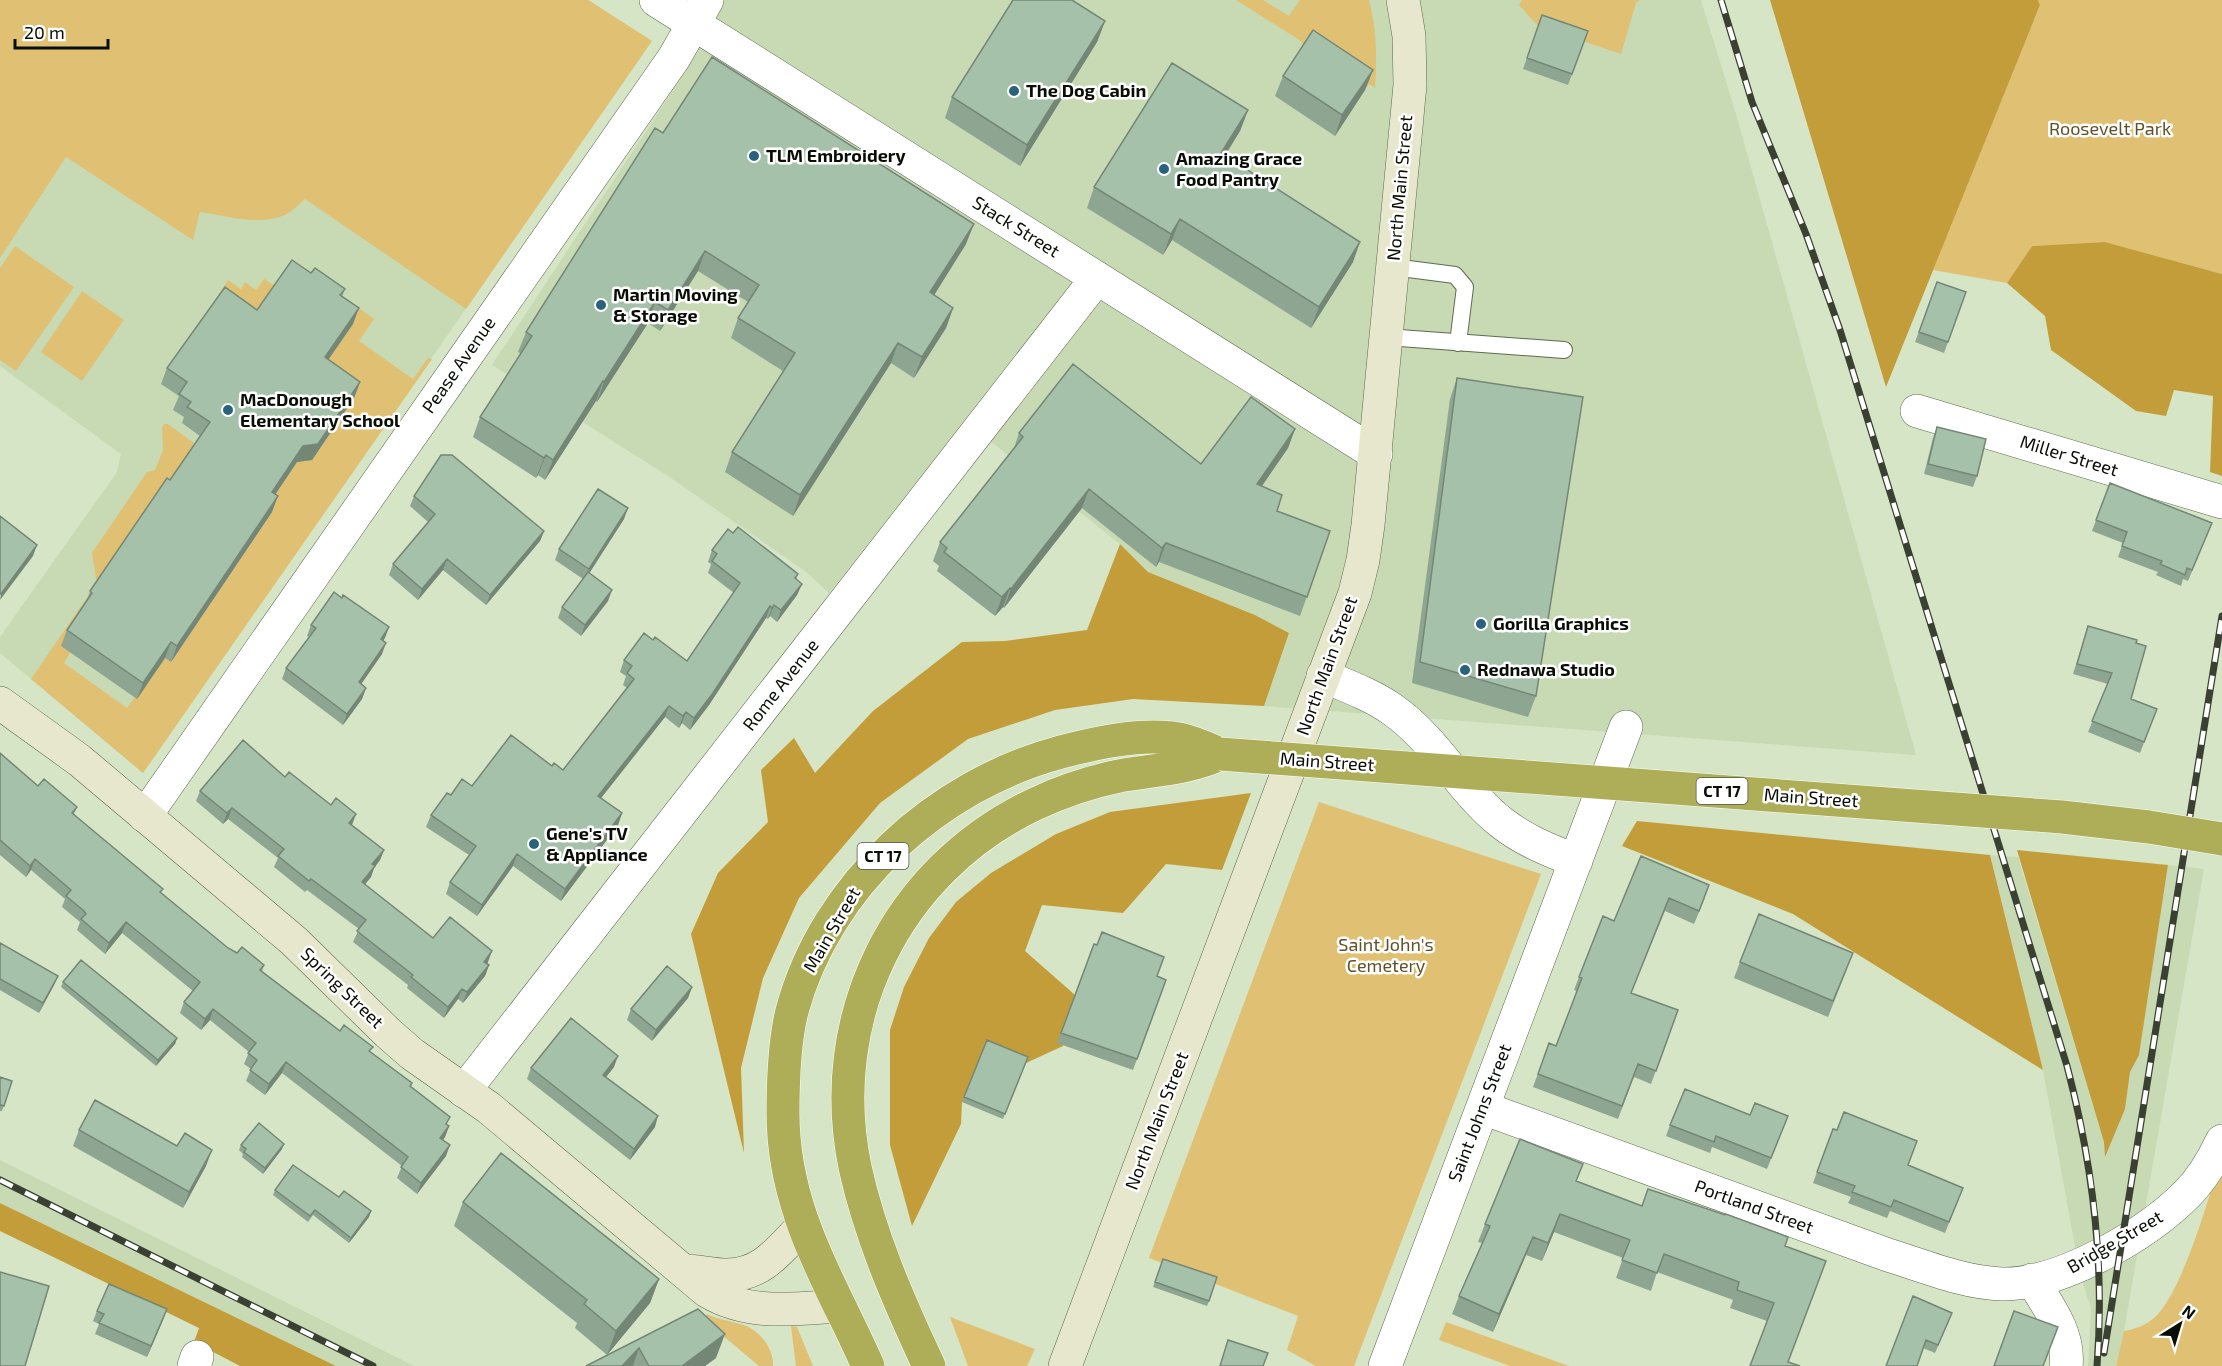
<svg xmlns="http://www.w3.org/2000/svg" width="2222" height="1366" font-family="'Exo 2',sans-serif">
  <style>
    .built { fill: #c7dab4 }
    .green { fill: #e0c072 }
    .forest { fill: #c39d3a }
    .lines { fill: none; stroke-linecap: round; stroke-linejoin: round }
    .lane-casing { stroke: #5d6a4f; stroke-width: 18 }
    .street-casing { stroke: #5d6a4f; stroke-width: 34 }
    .secondary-casing { stroke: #5d6a4f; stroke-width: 34 }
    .highway-casing { stroke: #fff; stroke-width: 34 }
    .lane { stroke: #fff; stroke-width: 16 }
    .street { stroke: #fff; stroke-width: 33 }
    .secondary { stroke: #e7e7cd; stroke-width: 33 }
    .highway { stroke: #afae58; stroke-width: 33 }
    .rail-casing { stroke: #3a4133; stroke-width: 7 }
    .rail { stroke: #fff; stroke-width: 4.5; stroke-dasharray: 14; stroke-linecap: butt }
    .highway-bridge-casing { stroke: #fff; stroke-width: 34; stroke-linecap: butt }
    .highway-bridge { stroke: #afae58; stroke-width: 33 }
    .wall { fill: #8ea691 }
    .shaded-wall { fill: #748776 }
    .building { fill: #a5c1a9; stroke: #748776; stroke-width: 1.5 }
    .poi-dot { fill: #2a627c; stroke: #fff; stroke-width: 2 }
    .labels { text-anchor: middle; stroke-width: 5; stroke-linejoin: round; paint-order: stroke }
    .shield { fill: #fff; stroke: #535650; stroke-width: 1.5 }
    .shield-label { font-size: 16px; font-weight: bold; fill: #090e05 }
    .poi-label { font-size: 18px; font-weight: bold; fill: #090e05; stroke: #fff; text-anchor: start }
    .park-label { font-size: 18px; fill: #615128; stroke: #fff }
    .street-label { font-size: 18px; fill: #090e05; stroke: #fff }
  </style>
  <rect width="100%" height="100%" fill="#d5e5c5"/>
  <path class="built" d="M0,0H588L652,41L143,773L0,653V637L117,472L121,454L0,366Z
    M690,0H1701L1736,114L1916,755L1264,706L1289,633L1255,615L1148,572L1120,544L965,421L829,593L805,571L665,474L492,365L687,69Z
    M1990,855L2018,857L2104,1142L2105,1155L2125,1109L2130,1072L2139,1054L2168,865L2204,869L2124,1331L2116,1366H2088L2091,1308L2080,1274L2043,1070Z
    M0,1160L414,1366H336L0,1203Z"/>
  <path class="green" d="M0,0H588L652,41L466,309L305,199C300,203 296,208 290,212C265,228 228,216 200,212L193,240L66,157L0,258Z
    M1236,0H1263L1289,16L1300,0H1369C1377,30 1377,58 1375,88L1369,84L1365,90L1306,51L1301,41Z
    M1522,0H1640L1636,3L1621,54L1538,26L1519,5Z
    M2038,0H2222V274L2105,242L2032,246L2007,283L1933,270L2040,5Z
    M15,246L74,287L16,371L0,360V268Z
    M298,264L374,319L359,341L413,379L428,358L432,359L143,773L31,679L97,583L92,553L147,472L155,470L163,450L162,428L164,424H168L198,446L64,663L127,708L135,697L137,698L165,658L171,662L272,512L280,462L314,456L354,399L319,373Z
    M264,279L278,288L255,320L218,295L228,280L241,289L245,282L256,290Z
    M82,291L124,320L82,381L41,352Z
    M1319,802L1541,874L1354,1366H1316L1287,1350L1298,1316L1149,1258Z
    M2222,1155V1366H2116L2124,1331C2136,1329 2144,1326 2154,1318C2182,1294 2210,1194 2222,1155Z
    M707,1314C719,1320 731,1321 744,1325C760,1331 774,1349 773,1366H759L703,1319Z
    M950,1317L1035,1349L1027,1366H968Z
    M1446,1322L1569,1366H1510L1439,1340Z
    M791,1326L797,1327L813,1366H796Z"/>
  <path class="forest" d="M1770,0H2038L2040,5L1886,387Z
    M2105,242L2222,274V476L2210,472L2213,396L2174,390L2166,416L2136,411L2051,350L2045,316L2007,283L2032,246Z
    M1120,544L1148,572L1255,615L1289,633L1264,706L1133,699L1055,710L968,739L880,803L799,898L763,978L741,1068L744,1153L691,934L718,873L768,822L761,770L794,738L815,773L873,711L962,642L1005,641L1087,630Z
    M1251,793L1222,870L1166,864L1123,913L1042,905L1025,951L1075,995L1068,1034L1063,1046L1026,1063L962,1102L961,1124L912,1226L890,1145V1030L904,987L929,938L956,902L991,873L1056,834L1110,812Z
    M1637,821L1990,855L2043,1070L1793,914L1622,846Z
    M2017,850L2168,865L2139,1055L2130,1072L2125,1109L2105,1157L2104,1142Z
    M0,1203L336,1366H240L194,1342L199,1328L0,1231Z"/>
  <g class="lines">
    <g class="lane-casing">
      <path id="lane" d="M1393,267L1455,275L1465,287L1458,343
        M1386,337L1564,350"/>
    </g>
    <g class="street-casing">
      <path id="street" d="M656,0L1376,454
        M1917,411L2222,502
        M1323,676C1347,686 1372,695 1393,710C1437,741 1461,791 1502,823C1525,841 1549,850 1576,861
        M145,816L674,58L707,0
        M464,1091L1097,278
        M1483,1108L1888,1255C1924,1266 1964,1283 2002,1284C2061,1285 2146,1235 2187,1194C2202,1179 2213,1160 2222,1141
        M2032,1280C2048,1306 2070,1334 2066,1366
        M194,1366L197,1357
        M1385,1366L1626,727"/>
    </g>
    <g class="secondary-casing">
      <path id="secondary" d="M0,703L79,760L294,941L388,1033L412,1054L489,1108L707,1291C748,1316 793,1309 839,1306
        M685,1271C699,1271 713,1275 727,1275C763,1275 780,1249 803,1226
        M1065,1366L1355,593L1363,560L1368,525L1410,85L1409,36L1403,0"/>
    </g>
    <g class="highway-casing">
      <path id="highway" d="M868,1366C830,1280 783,1211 783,1113C783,1080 784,1043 792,1011C826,885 937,785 1061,752C1096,743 1136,734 1172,738C1189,740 1204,747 1220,754
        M929,1366C899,1302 870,1236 855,1167C824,1017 896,871 1033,805C1060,792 1089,782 1119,776C1153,770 1188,769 1220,754"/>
    </g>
    <use href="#lane" class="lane"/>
    <use href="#street" class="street"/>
    <use href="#secondary" class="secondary"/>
    <use href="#highway" class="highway"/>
    <g class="rail-casing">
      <path id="rail" d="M1721,0L1752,102L1806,234L1840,330L2067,1066C2093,1165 2105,1263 2097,1366
        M0,1180L373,1366
        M2104,1353L2222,616"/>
    </g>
    <use href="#rail" class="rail"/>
    <g class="highway-bridge-casing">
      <path id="highway-bridge" d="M1220,754L2062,817L2149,827L2222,839"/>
    </g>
    <use href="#highway-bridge" class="highway-bridge"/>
  </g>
  <path class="wall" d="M1542,15L1588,31L1568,85L1523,69Z
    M1105,21L1097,42L1020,166L945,118L952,97Z
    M1373,70L1365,90L1335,136L1275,96L1283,76Z
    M1248,110L1240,131L1225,156L1353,262L1311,328L1172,240L1163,255L1087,208L1094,187Z
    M663,133L966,244L934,295L953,308L946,328L914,378L891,363L793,516L725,472L732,452L783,371L731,338L738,318L748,302L698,271L660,331L648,323L597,402L596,401L545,480L538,475L536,478L473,437L480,417L521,354L518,352L526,332Z
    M311,273L345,289L342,297L353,324L328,360L360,382L354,398L312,460L297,462L275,495L272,512L171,662L165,658L137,699L61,646L67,630L86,603L90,591L170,480L200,436L182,423L184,417L173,410L179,396L161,384L167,368L257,310Z
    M1937,282L1966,292L1944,353L1915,342Z
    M1457,378L1536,696L1528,717L1412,683L1450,399Z
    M1937,427L1977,476L1973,487L1924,474L1933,438Z
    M1295,429L1288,448L1262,486L1277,511L1330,531L1300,616L1159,562L1156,567L1082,508L1004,608L1003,607L995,616L937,571L939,566L933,561L940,542L1013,451L1019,433L1201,464Z
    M2110,483L2212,523L2188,581L2183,579L2181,586L2156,575L2158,572L2118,557L2123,543L2092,531Z
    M414,496L544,531L540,541L486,605L443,570L418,600L389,575L393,564L428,522L410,506Z
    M624,519L589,573L608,601L581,636L558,618L562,607L583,579L555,560L559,549Z
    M712,550L798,574L796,579L802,584L797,595L777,622L770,616L768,619L766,618L709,705L690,730L682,723L679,728L665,717L601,798L622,813L618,825L561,901L513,866L477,916L446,894L450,882L469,855L426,827L431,815L451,795L472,786L552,766L563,770L627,688L623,685L626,676L620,672L624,660L653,640L687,661L734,593L708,573L711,564L708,562Z
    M342,598L389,627L383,641L382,654L361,684L366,688L362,699L343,725L282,679L286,668L309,637L307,636L311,625Z
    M2088,626L2136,643L2131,699L2157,709L2140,753L2088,732L2108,684L2073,674Z
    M0,753L38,786L77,807L74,814L161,893L228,948L237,953L264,965L262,972L340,1031L371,1052L412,1083L411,1087L449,1126L445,1137L443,1140L446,1156L417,1194L397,1178L402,1166L282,1073L265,1095L246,1081L251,1069L244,1064L249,1052L210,1020L201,1030L180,1013L184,1002L193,991L122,933L105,954L77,930L80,922L62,907L65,899L31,870L26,877L0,855Z
    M285,777L384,850L380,860L374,868L371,877L365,884L433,938L488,962L487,964L489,965L485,976L463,1003L458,999L444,1018L407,988L408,985L353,942L359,929L307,890L305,892L274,867L278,858L228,819L223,824L196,801L200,791Z
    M1641,856L1705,898L1694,924L1665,911L1631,993L1678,1010L1651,1084L1634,1077L1618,1119L1533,1087L1549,1043L1556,1046L1577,991L1574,990L1579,977L1614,921Z
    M0,943L58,976L54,985L39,1013L0,990Z
    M1094,944L1157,976L1166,980L1133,1070L1057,1043Z
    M1740,962L1847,969L1828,1017L1734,978Z
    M63,982L177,1038L175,1044L156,1066L61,987Z
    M692,987L688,998L652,1041L627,1020L631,1009Z
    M987,1040L1028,1057L1003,1119L962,1102Z
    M614,1067L606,1077L655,1127L630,1160L527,1079L531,1068Z
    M0,1077L12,1081L2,1111H0Z
    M1750,1115L1788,1116L1767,1169L1712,1147L1710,1153L1666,1136L1670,1125Z
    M1833,1129L1908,1166L1963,1188L1945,1233L1890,1211L1887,1218L1848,1203L1851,1197L1813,1183Z
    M79,1130L206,1166L183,1208L73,1146Z
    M241,1145L282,1149L263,1174L242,1157L243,1154L239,1150Z
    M1577,1181L1642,1206L1785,1246L1826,1261L1750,1366L1767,1321L1730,1308L1733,1300L1657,1272L1651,1291L1616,1278L1623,1258L1554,1232L1542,1261L1526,1255L1493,1332L1452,1314L1459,1296L1482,1243L1478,1242L1485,1224Z
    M275,1190L339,1197L371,1211L369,1217L349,1243L313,1215L308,1222L273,1195Z
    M463,1202L659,1279L650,1303L607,1355L575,1328L577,1323L454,1226Z
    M1163,1259L1209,1301L1207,1306L1153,1287Z
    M698,1309L716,1358L705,1366H586Z
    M97,1311L163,1320L147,1357L95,1334L99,1324L93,1321Z
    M1949,1321L1935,1353L1923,1348L1886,1366Z"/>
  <path class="shaded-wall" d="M1105,21L1097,42L1020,166L1027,145Z
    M1373,70L1365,90L1335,136L1342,115Z
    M1248,110L1240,131L1213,174L1221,153Z
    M1180,219L1172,240L1163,255L1171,234Z
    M974,224L966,244L923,313L930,292Z
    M1360,242L1353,262L1311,328L1319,307Z
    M705,251L698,271L660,331L668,310Z
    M655,302L648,323L597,402L604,382Z
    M359,308L353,324L319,373L325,357Z
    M953,308L946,328L914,378L922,357Z
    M898,343L891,363L793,516L800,495Z
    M603,381L596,401L545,480L553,460Z
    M360,382L354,398L312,460L297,462L266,508L272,492L303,446Z
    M1295,429L1288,448L1250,503L1257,484Z
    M546,455L538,475L536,478L544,458Z
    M1089,489L1082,508L1004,608L1011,589Z
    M278,496L272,512L171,662L177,646Z
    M628,508L624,519L585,580L589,569Z
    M544,531L540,541L486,605L490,595Z
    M1166,543L1159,562L1156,567L1162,548Z
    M37,545L33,556L0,600L1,594Z
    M447,559L443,570L418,600L422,589Z
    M802,584L797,595L777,622L781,610Z
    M1010,588L1003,607L995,616L1002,597Z
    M612,590L608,601L581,636L585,625Z
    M774,605L770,616L768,619L772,608Z
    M770,606L766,618L709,705L690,730L694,718Z
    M389,627L385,638L377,650L381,639Z
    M171,642L165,658L137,699L143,683Z
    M386,643L382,654L355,693L359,682Z
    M366,688L362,699L343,725L347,714Z
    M669,706L665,717L594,807L598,796Z
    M686,712L682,723L679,728L683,716Z
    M232,808L228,819L223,824L227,813Z
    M622,813L618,825L561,901L565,889Z
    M356,814L352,825L349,823Z
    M384,850L380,860L374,868L371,877L358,893L362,882L372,864Z
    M517,854L513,866L477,916L482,905Z
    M35,859L31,870L26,877L30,866Z
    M126,922L122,933L105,954L109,943Z
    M492,951L488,962L480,973L484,962Z
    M489,965L485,976L463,1003L467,992Z
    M58,976L54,985L39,1013L43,1003Z
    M692,987L688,998L652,1041L656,1030Z
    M462,989L458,999L444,1018L448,1007Z
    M213,1009L210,1020L201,1030L205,1019Z
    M177,1038L175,1044L156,1066L158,1060Z
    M618,1056L614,1067L599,1086L603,1075Z
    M286,1062L282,1073L265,1095L269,1084Z
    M658,1116L655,1127L630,1160L634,1149Z
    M449,1126L445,1137L436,1148L440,1138Z
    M284,1144L282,1149L263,1174L265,1168Z
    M450,1145L446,1156L417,1194L421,1183Z
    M212,1150L206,1166L183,1208L189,1192Z
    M371,1211L369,1217L349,1243L351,1238Z
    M1560,1214L1554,1232L1542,1261L1548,1243Z
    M1533,1237L1526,1255L1493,1332L1499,1314Z
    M659,1279L650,1303L607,1355L616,1331Z
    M167,1309L163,1320L147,1357L151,1346Z
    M725,1334L716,1358L705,1366H682Z
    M639,1348L633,1366H622Z"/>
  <path class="building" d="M1013,0H1072L1105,21L1027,145L952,97Z
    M1542,15L1588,31L1572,74L1527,58Z
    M1313,30L1373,70L1342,115L1283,76Z
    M712,57L974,224L930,292L953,308L922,357L898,343L800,495L732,452L795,353L738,318L759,285L705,251L668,310L655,302L604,382L603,381L553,460L546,455L544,458L480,417L532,336L526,332L655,128L663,133Z
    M1172,63L1248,110L1221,153L1360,242L1319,307L1180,219L1171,234L1094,187Z
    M292,260L311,273L315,268L345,289L340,295L359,308L325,357L360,382L318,444L303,446L272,492L278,496L177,646L171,642L143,683L67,630L92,593L90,591L167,478L170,480L210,422L187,407L191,402L179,394L187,382L167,368L225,287L257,310Z
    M1937,282L1966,292L1948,342L1919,332Z
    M1073,364L1201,464L1251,397L1295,429L1257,484L1282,495L1277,511L1330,531L1307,597L1166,543L1162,548L1089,489L1011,589L1010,588L1002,597L944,552L947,548L940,542L1023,437L1019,433Z
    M1457,378L1583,397L1536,696L1420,662Z
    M1937,427L1986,439L1977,476L1928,464Z
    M441,455H452L544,531L490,595L447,559L422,589L393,564L435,514L414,496Z
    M2110,483L2212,523L2192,570L2187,568L2185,575L2160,564L2162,561L2122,546L2127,532L2096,520Z
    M598,489L628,508L589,569L559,549Z
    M0,516L37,545L1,594L0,593Z
    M738,527L798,574L795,578L802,584L781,610L774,605L772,608L770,606L713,693L694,718L686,712L683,716L669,706L598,796L622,813L565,889L517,854L482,905L450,882L476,846L431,815L447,793L451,795L462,779L472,786L511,735L552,766L554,763L563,770L634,679L627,673L632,666L624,660L644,633L653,640L655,637L687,661L740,583L712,561L717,554L712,550L728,529L733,533Z
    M588,572L612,590L585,625L562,607Z
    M334,592L342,598L343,595L389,627L381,639L386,643L359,682L366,688L347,714L286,668L316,628L311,625Z
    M2088,626L2137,640L2136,643L2146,646L2131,699L2157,709L2144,742L2092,721L2112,673L2077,664Z
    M243,740L285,777L289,772L331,805L336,798L356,814L349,823L384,850L372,864L375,866L362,882L433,938L450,917L492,951L484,962L489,965L467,992L462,989L448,1007L411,977L413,975L357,931L366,920L311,879L309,881L278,856L284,849L232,808L227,813L200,791Z
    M0,753L38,786L44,779L77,807L72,813L163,889L160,892L228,948L237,953L242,947L264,965L260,970L340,1031L344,1025L373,1047L369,1051L412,1083L410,1086L450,1117L446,1124L449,1126L440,1138L450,1145L421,1183L401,1167L408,1157L286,1062L269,1084L250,1070L257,1060L248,1053L256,1043L213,1009L205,1019L184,1002L200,982L126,922L109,943L81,919L86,914L84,911L66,896L71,890L35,859L30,866L0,840Z
    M1641,856L1709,885L1699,911L1669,898L1631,993L1678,1010L1656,1071L1638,1064L1622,1106L1538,1074L1549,1043L1556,1046L1582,978L1579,977L1603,916L1614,921Z
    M1759,914L1853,953L1833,1001L1740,962Z
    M1102,932L1164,957L1157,976L1166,980L1137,1059L1061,1033L1094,944L1097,945Z
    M0,943L58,976L43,1003L0,979Z
    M81,960L177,1038L158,1060L63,982Z
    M667,966L692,987L656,1030L631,1009Z
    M571,1018L618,1056L603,1075L658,1116L634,1149L531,1068Z
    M987,1040L1028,1057L1005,1114L964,1097Z
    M0,1077L12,1081L4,1106L1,1105L0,1106Z
    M1685,1089L1750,1115L1755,1103L1788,1116L1771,1158L1716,1136L1714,1142L1670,1125Z
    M95,1100L177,1146L185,1133L212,1150L189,1192L79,1130Z
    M1844,1112L1917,1141L1908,1165L1963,1188L1949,1222L1894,1200L1891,1207L1852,1192L1855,1186L1817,1172L1833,1129L1837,1130Z
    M259,1123L284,1144L265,1168L244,1152L246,1149L241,1145Z
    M1520,1139L1583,1164L1576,1181L1642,1206L1648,1189L1725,1215L1726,1214L1788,1237L1785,1246L1826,1261L1788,1362L1800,1366H1750L1774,1303L1737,1290L1739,1282L1664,1254L1657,1273L1622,1260L1630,1240L1560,1214L1548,1243L1533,1237L1499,1314L1459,1296L1490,1226L1485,1224Z
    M501,1153L659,1279L616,1331L584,1304L587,1300L463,1202Z
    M293,1165L339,1197L344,1191L371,1211L351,1238L315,1210L310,1216L275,1190Z
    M1163,1259L1217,1277L1209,1301L1155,1282Z
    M0,1272L49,1286L25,1366H0Z
    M109,1284L167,1309L151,1346L99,1323L104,1314L97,1311Z
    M1913,1296L1952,1313L1938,1345L1926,1340L1917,1366H1886Z
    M698,1309L725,1334L682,1366H649L639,1348L622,1366H586Z
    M2014,1311L2058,1327L2043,1366H1994Z
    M1228,1340L1268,1353L1263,1366H1220Z"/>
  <g class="poi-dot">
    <circle cx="1014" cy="91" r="6"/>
    <circle cx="754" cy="156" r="6"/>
    <circle cx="1164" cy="169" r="6"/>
    <circle cx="601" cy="305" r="6"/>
    <circle cx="228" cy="410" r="6"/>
    <circle cx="1481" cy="624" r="6"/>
    <circle cx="1465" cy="670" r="6"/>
    <circle cx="534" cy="844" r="6"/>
  </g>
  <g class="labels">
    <g class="shield">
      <rect x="1696.5" y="778" width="51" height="26" rx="4.5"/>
      <rect x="857.5" y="843" width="51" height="26" rx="4.5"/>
    </g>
    <g class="shield-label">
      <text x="1722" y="797">CT 17</text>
      <text x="883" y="862">CT 17</text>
    </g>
    <g class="poi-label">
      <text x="1026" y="97">The Dog Cabin</text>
      <text x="766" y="162">TLM Embroidery</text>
      <text x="1176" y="165">Amazing Grace<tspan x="1176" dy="21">Food Pantry</tspan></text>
      <text x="613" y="301">Martin Moving<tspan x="613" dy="21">&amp; Storage</tspan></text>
      <text x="240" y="406">MacDonough<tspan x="240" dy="21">Elementary School</tspan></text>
      <text x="1493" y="630">Gorilla Graphics</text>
      <text x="1477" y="676">Rednawa Studio</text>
      <text x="546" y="840">Gene's TV<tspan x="546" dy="21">&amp; Appliance</tspan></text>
    </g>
    <g class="park-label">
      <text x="2110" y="135">Roosevelt Park</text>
      <text x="1386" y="951">Saint John's<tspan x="1386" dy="21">Cemetery</tspan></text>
    </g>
    <g class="street-label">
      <text transform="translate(1400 188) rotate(-85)" y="6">North Main Street</text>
      <text transform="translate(1016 227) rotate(32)" y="6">Stack Street</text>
      <text transform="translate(459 365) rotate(-55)" y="6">Pease Avenue</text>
      <text transform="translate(2069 456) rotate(17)" y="6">Miller Street</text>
      <text transform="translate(1327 666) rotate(-70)" y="6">North Main Street</text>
      <text transform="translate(781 685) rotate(-52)" y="6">Rome Avenue</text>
      <text transform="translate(1327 762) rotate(4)" y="6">Main Street</text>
      <text transform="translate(1811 798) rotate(4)" y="6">Main Street</text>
      <text transform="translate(832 930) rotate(-60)" y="6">Main Street</text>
      <text transform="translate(342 988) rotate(44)" y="6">Spring Street</text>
      <text transform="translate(1480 1113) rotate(-69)" y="6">Saint Johns Street</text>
      <text transform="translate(1157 1121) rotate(-69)" y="6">North Main Street</text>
      <text transform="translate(1754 1207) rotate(20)" y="6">Portland Street</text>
      <text transform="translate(2115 1242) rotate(-30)" y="6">Bridge Street</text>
    </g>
  </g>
  <g transform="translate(2180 1324) rotate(37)" stroke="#ffffff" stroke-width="4.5" paint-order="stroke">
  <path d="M0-4.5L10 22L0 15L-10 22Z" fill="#090e05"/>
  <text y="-9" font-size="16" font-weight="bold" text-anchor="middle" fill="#090e05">N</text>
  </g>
  <path d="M15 39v9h93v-9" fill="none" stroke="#090e05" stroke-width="3"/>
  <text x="24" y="39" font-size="18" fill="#090e05" stroke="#ffffff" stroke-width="4.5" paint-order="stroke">20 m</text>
</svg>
